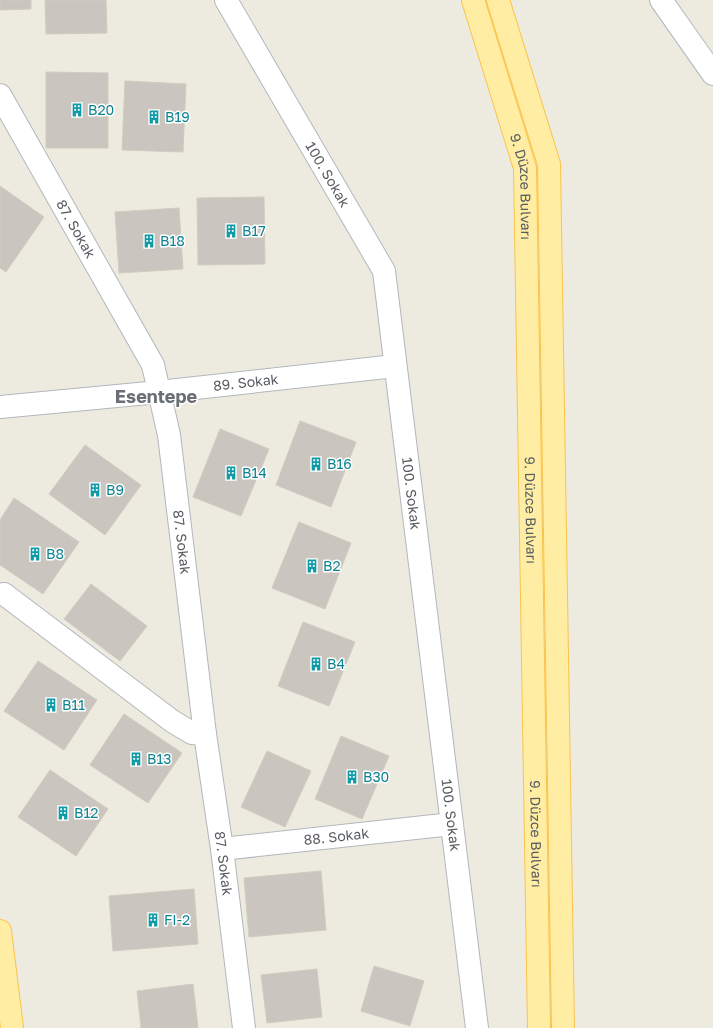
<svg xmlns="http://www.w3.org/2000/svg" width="713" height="1028" font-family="'Golos Text',sans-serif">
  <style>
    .building { fill: #cac6bf; stroke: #d2cbbe }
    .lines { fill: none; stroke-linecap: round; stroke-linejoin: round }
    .minor-casing { stroke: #b3b7bc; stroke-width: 24 }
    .major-casing { stroke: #fac34b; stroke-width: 24 }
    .minor { stroke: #fff; stroke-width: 22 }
    .major { stroke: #ffeda3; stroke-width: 22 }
    .labels { text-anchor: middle; stroke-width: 3; stroke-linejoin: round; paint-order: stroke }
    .culture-label { font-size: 14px; fill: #0d838f; stroke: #fff; text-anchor: start }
    .street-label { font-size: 14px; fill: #595d62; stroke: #fff }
    .district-label { font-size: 18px; font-weight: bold; fill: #696f74; stroke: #fff }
  </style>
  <rect width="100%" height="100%" fill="#edeae0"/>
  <path class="building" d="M0,0H31V9L0,10Z
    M45,0H106L107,33L46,34Z
    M46,72L108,73V148H46Z
    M125,81L186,84L183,152L122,150Z
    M0,186L44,217L6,272L0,268Z
    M264,197L265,264L198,265L197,198Z
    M179,208L183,269L119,273L115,212Z
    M300,421L356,442L331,507L276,485Z
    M220,429L269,449L241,516L193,497Z
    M85,445L141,485L105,535L49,494Z
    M14,498L79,542L43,594L0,565V520Z
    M299,522L351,543L325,609L272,588Z
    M91,584L147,626L120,661L64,619Z
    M303,622L355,642L329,706L278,686Z
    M38,661L97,700L64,750L4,711Z
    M124,714L182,753L148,803L90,765Z
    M341,736L389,756L362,819L315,799Z
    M267,751L311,771L285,827L241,807Z
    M50,770L108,809L76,856L18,817Z
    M321,871L326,930L249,937L244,878Z
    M194,889L198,944L113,951L109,896Z
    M374,966L424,981L410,1026L361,1011Z
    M317,969L322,1017L267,1023L261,975Z
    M193,984L198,1028H141L137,991Z"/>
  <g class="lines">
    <g class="minor-casing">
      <g id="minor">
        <path id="s1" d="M226,0L384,271L477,1028"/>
        <path d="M661,0L713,74"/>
        <path id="s2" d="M0,95L153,365L169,435L205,734L222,849L244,1028"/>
        <path id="s3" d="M0,407L159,392L395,366"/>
        <path d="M4,594L172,721L192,733L205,734"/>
        <path id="s4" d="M222,849L452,824"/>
      </g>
    </g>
    <g class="major-casing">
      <g id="major">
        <path id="s5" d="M473,0L525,168L539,1028"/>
        <path d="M498,0L549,164L563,1028"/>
        <path d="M0,931L12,1028"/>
      </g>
    </g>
    <use href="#minor" class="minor"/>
    <use href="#major" class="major"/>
  </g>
  <defs>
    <g id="building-bare" transform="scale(1.08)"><path d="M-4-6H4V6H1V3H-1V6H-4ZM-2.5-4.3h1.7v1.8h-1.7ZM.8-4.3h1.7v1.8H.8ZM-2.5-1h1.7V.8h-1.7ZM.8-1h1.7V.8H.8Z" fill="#0f9aa8" stroke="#fff" stroke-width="2.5" paint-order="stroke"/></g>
  </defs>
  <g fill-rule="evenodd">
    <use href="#building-bare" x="77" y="110"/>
    <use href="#building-bare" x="154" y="117"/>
    <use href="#building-bare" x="231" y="231"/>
    <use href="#building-bare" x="149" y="241"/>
    <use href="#building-bare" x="316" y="464"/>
    <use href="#building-bare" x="231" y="473"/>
    <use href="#building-bare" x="95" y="490"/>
    <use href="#building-bare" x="35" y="554"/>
    <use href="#building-bare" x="312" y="566"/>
    <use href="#building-bare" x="316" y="664"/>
    <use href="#building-bare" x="51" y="705"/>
    <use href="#building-bare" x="136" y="759"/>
    <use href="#building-bare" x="352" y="777"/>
    <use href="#building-bare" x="63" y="813"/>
    <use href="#building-bare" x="153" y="920"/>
  </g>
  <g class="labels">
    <g class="culture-label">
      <text x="88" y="115">B20</text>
      <text x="165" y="122">B19</text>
      <text x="242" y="236">B17</text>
      <text x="160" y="246">B18</text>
      <text x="327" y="469">B16</text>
      <text x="242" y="478">B14</text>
      <text x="106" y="495">B9</text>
      <text x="46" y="559">B8</text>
      <text x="323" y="571">B2</text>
      <text x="327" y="669">B4</text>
      <text x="62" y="710">B11</text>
      <text x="147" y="764">B13</text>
      <text x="363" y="782">B30</text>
      <text x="74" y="818">B12</text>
      <text x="164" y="925">FI-2</text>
    </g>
    <g class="street-label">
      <text dy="5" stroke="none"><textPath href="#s1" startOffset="202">100. Sokak</textPath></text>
      <text dy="5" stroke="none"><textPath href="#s5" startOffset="194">9. Düzce Bulvarı</textPath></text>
      <text dy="5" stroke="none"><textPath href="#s2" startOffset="154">87. Sokak</textPath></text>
      <text dy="5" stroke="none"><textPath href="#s3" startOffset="247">89. Sokak</textPath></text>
      <text dy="5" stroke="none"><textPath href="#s1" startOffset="538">100. Sokak</textPath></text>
      <text dy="5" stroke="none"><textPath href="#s5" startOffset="518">9. Düzce Bulvarı</textPath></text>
      <text dy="5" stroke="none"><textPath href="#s2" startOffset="490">87. Sokak</textPath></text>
      <text dy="5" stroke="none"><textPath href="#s1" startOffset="862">100. Sokak</textPath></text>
      <text dy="5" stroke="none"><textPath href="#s5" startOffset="842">9. Düzce Bulvarı</textPath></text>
      <text dy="5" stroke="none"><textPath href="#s4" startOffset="115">88. Sokak</textPath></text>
      <text dy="5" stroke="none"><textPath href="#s2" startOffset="814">87. Sokak</textPath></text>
    </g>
    <g class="district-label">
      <text x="156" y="403">Esentepe</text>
    </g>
  </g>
</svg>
